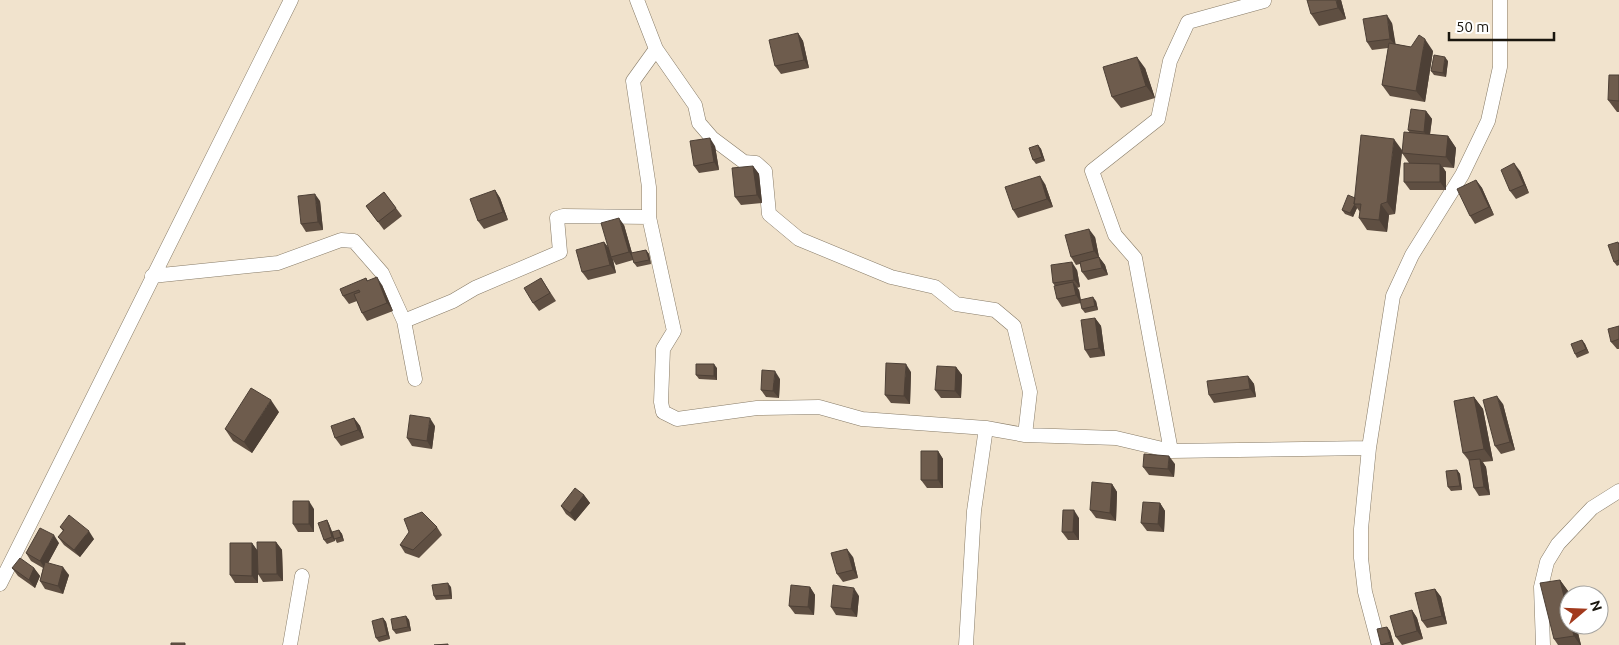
<svg xmlns="http://www.w3.org/2000/svg" width="1619" height="645" font-family="Ubuntu,sans-serif">
  <style>
    .lines { fill: none; stroke-linecap: round; stroke-linejoin: round }
    .street-casing { stroke: #877b67; stroke-width: 15 }
    .street { stroke: #fff; stroke-width: 14 }
    .wall { fill: #5f4f42 }
    .shaded-wall { fill: #4d4036 }
    .building { fill: #6e5c4d; stroke: #4d4036 }
  </style>
  <rect width="100%" height="100%" fill="#f1e3cd"/>
  <g class="lines">
    <g class="street-casing">
      <path id="street" d="M637,0L656,49L633,81L649,187V217L674,331L663,349L661,402L663,412L677,419L757,408L819,407L862,419L986,428L1025,435L1116,438L1171,451L1369,448
        M656,49L695,105L699,123L712,138L744,162L756,163L765,171L769,214L799,239L891,277L935,287L956,304L995,310L1014,326L1030,392L1025,435
        M152,276L278,263L341,240L354,241L382,273L404,321L415,379
        M404,321L453,301L475,288L560,252L557,218L563,216L649,217
        M1171,451L1135,258L1115,235L1092,171L1158,119L1170,61L1188,22L1264,1
        M0,584L291,0
        M290,645L302,576
        M966,645L974,511L986,428
        M1379,645L1365,592L1361,558V529L1369,448L1393,296L1412,255L1462,175L1488,121L1500,67V0
        M1543,645L1541,587L1547,562L1558,544L1592,508L1619,491"/>
    </g>
    <use href="#street" class="street"/>
  </g>
  <path class="wall" d="M1341,0L1346,19L1319,26L1311,14Z
    M1392,23L1395,44L1433,51L1425,102L1390,96L1382,85L1388,48L1372,50L1367,42Z
    M798,33L803,41L809,68L781,74L775,66Z
    M1448,61L1446,77L1434,75L1431,71Z
    M1145,68L1155,98L1121,108L1112,97Z
    M1619,75V112H1617L1608,100Z
    M1426,111L1432,119L1430,135L1448,136L1456,148L1454,168L1443,167L1446,172V190H1410L1404,182L1409,163L1402,153L1395,214L1389,215L1387,232L1367,230L1359,218L1360,212L1357,208L1353,217L1345,214L1342,210L1402,150L1410,133L1408,130Z
    M1038,145L1041,149L1045,161L1036,164L1033,160Z
    M715,146L719,170L699,173L694,166Z
    M753,166L759,174L762,203L741,205L735,197Z
    M1520,171L1529,193L1516,199L1510,191Z
    M1476,180L1482,188L1494,215L1475,224L1470,216Z
    M1045,184L1053,207L1018,218L1013,210Z
    M495,190L500,198L508,220L484,229L478,221Z
    M384,192L402,216L384,230L366,206Z
    M320,201L323,230L306,232L301,224Z
    M624,225L632,253L646,250L649,254L651,264L637,267L634,263L633,260L616,265L613,260L616,273L588,280L582,272L604,242L608,247Z
    M1095,237L1099,257L1105,265L1108,275L1088,280L1082,272L1080,264L1076,265L1071,257Z
    M1619,243V265L1617,266L1614,262Z
    M1077,270L1080,287L1077,288L1079,290L1081,300L1096,301L1098,310L1085,313L1082,309L1081,303L1062,307L1057,299L1055,286L1053,283Z
    M366,278L368,281L382,285L393,311L367,321L362,313L357,301L349,304L343,296Z
    M541,278L556,301L539,311L533,303Z
    M1095,318L1101,326L1105,356L1090,358L1085,350Z
    M1619,326V349H1617L1611,342Z
    M1582,340L1585,344L1589,353L1577,358L1575,354Z
    M956,367L962,375L961,398H941L935,390Z
    M717,368V380L699,379L696,375Z
    M911,372L910,404L891,403L885,395Z
    M1248,376L1254,384L1256,397L1214,403L1209,395Z
    M780,379L779,398L766,397L761,390Z
    M1474,397L1483,409L1493,461L1483,462L1486,467L1490,495L1479,496L1474,488L1470,462L1463,453Z
    M1503,404L1515,450L1501,454L1495,446Z
    M279,412L252,453L233,441L225,429Z
    M354,418L360,426L364,438L341,446L335,438Z
    M435,426L432,449L412,446L407,438Z
    M938,451L943,459V488H927L921,480Z
    M1175,464L1174,477L1149,475L1143,467Z
    M1457,470L1460,474L1462,490L1451,491L1448,487Z
    M1112,484L1117,492L1116,521L1096,518L1090,510Z
    M584,495L590,503L575,521L566,514L561,506Z
    M1160,503L1165,511L1164,532L1147,531L1141,523Z
    M314,509V532H298L293,524Z
    M1079,518V540H1068L1062,532Z
    M327,520L329,524L334,536L339,530L342,534L344,541L337,543L335,539V541L327,544L324,540Z
    M60,527L94,539L80,557L64,545L58,537L63,531Z
    M437,527L442,535L419,558L405,553L400,545Z
    M276,542L282,550L283,581L263,582L258,574V569V583H235L230,575L252,543L257,551Z
    M59,543L48,563L69,575L63,594L45,589L40,581L43,568L31,561L26,553Z
    M853,557L858,578L843,582L837,574Z
    M12,568H34L40,576L35,588L18,576Z
    M1560,580L1568,591L1569,625H1576L1581,645H1558L1554,639Z
    M451,587L452,599L436,600L434,596Z
    M810,587L815,595L814,615L795,614L789,606Z
    M1435,589L1441,597L1447,624L1427,628L1422,621Z
    M859,596L857,617L836,615L831,607Z
    M1412,610L1417,618L1423,639L1402,645L1396,637Z
    M406,616L409,620L411,631L396,634L393,630Z
    M383,618L386,622L390,639L379,642L376,638Z
    M1387,627L1390,631L1394,645H1381Z"/>
  <path class="shaded-wall" d="M1336,0H1341L1346,19L1338,8Z
    M1387,15L1392,23L1396,46L1390,39Z
    M798,33L803,41L809,68L804,60Z
    M1425,39L1433,51L1425,102L1416,91Z
    M1137,57L1145,68L1155,98L1146,86Z
    M1445,57L1448,61L1446,77L1443,73Z
    M1426,111L1432,119L1429,140L1424,132Z
    M1448,136L1456,148L1454,168L1446,157Z
    M710,138L715,146L719,170L714,162Z
    M1394,139L1402,150L1395,214L1387,202Z
    M1038,145L1041,149L1045,161L1042,157Z
    M1514,163L1520,171L1529,193L1524,185Z
    M1440,164L1446,172V190L1440,182Z
    M753,166L759,174L762,203L757,195Z
    M1040,176L1045,184L1053,207L1047,199Z
    M1476,180L1482,188L1494,215L1489,207Z
    M495,190L500,198L508,220L503,212Z
    M315,194L320,201L323,230L318,222Z
    M1354,204L1357,208L1353,217L1350,213Z
    M1381,204L1389,215L1387,232L1379,220Z
    M619,218L624,225L634,260L629,252Z
    M1089,229L1095,237L1099,257L1105,265L1108,275L1102,268L1100,259L1094,251Z
    M604,242L610,250L611,257L613,260L616,273L610,265Z
    M646,250L649,254L651,264L649,260Z
    M1072,262L1077,270L1080,287L1074,280Z
    M377,277L382,285L393,311L387,303Z
    M1073,282L1079,290L1081,303L1076,295Z
    M1093,297L1096,301L1098,310L1095,306Z
    M1095,318L1101,326L1105,356L1099,348Z
    M1582,340L1585,344L1589,353L1586,349Z
    M714,364L717,368V380L714,376Z
    M906,364L911,372L910,404L904,396Z
    M956,367L962,375L961,398L955,391Z
    M775,371L780,379L779,398L773,391Z
    M1248,376L1254,384L1256,397L1250,389Z
    M1497,396L1503,404L1515,450L1510,442Z
    M1474,397L1483,409L1493,461L1484,449Z
    M271,400L279,412L252,453L244,442Z
    M354,418L360,426L364,438L358,430Z
    M430,418L435,426L432,449L427,441Z
    M938,451L943,459V488L938,480Z
    M1169,456L1175,464L1174,477L1168,469Z
    M1480,459L1486,467L1490,495L1484,487Z
    M1457,470L1460,474L1462,490L1460,486Z
    M1112,484L1117,492L1116,521L1110,513Z
    M584,495L590,503L575,521L570,513Z
    M309,501L314,509V532L309,524Z
    M1160,503L1165,511L1164,532L1158,524Z
    M1074,510L1079,518V540L1073,532Z
    M327,520L329,524L335,541L332,537Z
    M339,530L342,534L344,541L341,537Z
    M89,531L94,539L80,557L74,550Z
    M54,535L59,543L45,569L40,561Z
    M276,542L282,550L283,581L277,574Z
    M252,543L258,551V583L252,576Z
    M847,549L853,557L858,578L853,570Z
    M63,567L69,575L63,594L58,586Z
    M34,568L40,576L35,588L29,580Z
    M1560,580L1568,591L1569,595V617Z
    M448,583L451,587L452,599L450,595Z
    M810,587L815,595L814,615L808,607Z
    M854,588L859,596L857,617L851,609Z
    M1435,589L1441,597L1447,624L1442,616Z
    M1412,610L1417,618L1423,639L1417,631Z
    M406,616L409,620L411,631L408,627Z
    M383,618L386,622L390,639L387,635Z
    M1571,625H1576L1581,645H1580L1574,636Z
    M1387,627L1390,631L1394,645L1391,642Z"/>
  <path class="building" d="M1307,0H1336L1338,8L1311,14Z
    M1387,15L1390,39L1367,42L1363,19Z
    M798,33L804,60L775,66L769,40Z
    M1419,35L1425,39L1416,91L1382,85L1389,43L1411,47Z
    M1434,55L1445,57L1443,73L1431,71Z
    M1137,57L1146,86L1112,97L1103,67Z
    M1609,75H1619V101L1608,100Z
    M1411,109L1426,111L1424,132L1408,130Z
    M1404,132L1448,136L1446,157L1402,153Z
    M1361,135L1394,139L1387,202L1381,204L1379,220L1359,218L1361,204H1354Z
    M710,138L714,162L694,166L690,141Z
    M1038,145L1042,157L1033,160L1029,148Z
    M1404,163L1440,164V182H1404Z
    M1514,163L1524,185L1510,191L1501,170Z
    M753,166L757,195L735,197L732,168Z
    M1040,176L1047,199L1013,210L1005,187Z
    M1476,180L1489,207L1470,216L1457,189Z
    M495,190L503,212L478,221L470,199Z
    M384,192L396,208L378,222L366,206Z
    M315,194L318,222L301,224L298,196Z
    M1348,195L1355,198L1354,204H1355L1350,213L1342,210Z
    M619,218L629,252L611,257L601,223Z
    M1089,229L1094,251L1071,257L1065,235Z
    M604,242L610,265L582,272L576,250Z
    M1618,242L1619,245V260L1614,262L1608,245Z
    M646,250L649,260L634,263L631,253Z
    M1099,257L1102,268L1082,272L1080,262Z
    M1072,262L1074,280L1053,283L1051,265Z
    M377,277L387,303L362,313L354,294L360,292L359,290L343,296L340,289L366,278L367,281Z
    M541,278L550,293L533,303L524,288Z
    M1073,282L1076,295L1057,299L1054,286Z
    M1093,297L1095,306L1082,309L1080,300Z
    M1095,318L1099,348L1085,350L1081,320Z
    M1619,326V339L1611,342L1608,329Z
    M1582,340L1586,349L1575,354L1571,344Z
    M886,363L906,364L904,396L885,395Z
    M696,364H714V376L696,375Z
    M937,366L956,367L955,391L935,390Z
    M762,370L775,371L773,391L761,390Z
    M1248,376L1250,389L1209,395L1207,381Z
    M251,388L271,400L244,442L225,429Z
    M1497,396L1510,442L1495,446L1483,400Z
    M1474,397L1484,449L1463,453L1454,401Z
    M410,415L430,418L427,441L407,438Z
    M354,418L358,430L335,438L331,426Z
    M921,451H938V480H921Z
    M1144,454L1169,456L1168,469L1143,467Z
    M1480,459L1484,487L1474,488L1469,460Z
    M1457,470L1460,486L1448,487L1446,471Z
    M1092,482L1112,484L1110,513L1090,510Z
    M575,488L584,495L570,513L561,506Z
    M293,501H309V524H293Z
    M1143,502L1160,503L1158,524L1141,523Z
    M1063,510H1074L1073,532H1062Z
    M422,512L437,527L413,550L400,545L409,532L404,519Z
    M69,515L89,531L74,550L58,537L64,530L60,527Z
    M327,520L332,537L324,540L318,523Z
    M40,528L54,535L40,561L26,553Z
    M339,530L341,537L334,539L332,532Z
    M257,542H276L277,574H258Z
    M230,543H252V576L230,575Z
    M847,549L853,570L837,574L831,553Z
    M20,558L34,568L29,580L12,568Z
    M45,562L63,567L58,586L40,581Z
    M1560,580L1569,617V625H1571L1574,636L1554,639L1540,583Z
    M448,583L450,595L434,596L432,585Z
    M791,585L810,587L808,607L789,606Z
    M833,585L854,588L851,609L831,607Z
    M1435,589L1442,616L1422,621L1415,593Z
    M1412,610L1417,631L1396,637L1390,616Z
    M406,616L408,627L393,630L391,619Z
    M383,618L387,635L376,638L372,621Z
    M1387,627L1391,642L1381,645L1377,629Z
    M171,643H185V645H171Z
    M448,644V645H434Z"/>
  <g transform="translate(1584 610) rotate(71)"><circle r="24" fill="#ffffff" stroke="#a3a29f"/>
  <path d="M0-4L9 19L0 12L-9 19Z" fill="#a23a1d"/>
  <text y="-8" font-size="14" font-weight="bold" text-anchor="middle" fill="#1a160e">N</text>
  </g>
  <path d="M1449 32v8h105v-8" fill="none" stroke="#1a160e" stroke-width="2.5"/>
  <text x="1456" y="32" font-size="15" fill="#1a160e" stroke="#ffffff" stroke-width="4" paint-order="stroke">50 m</text>
</svg>
